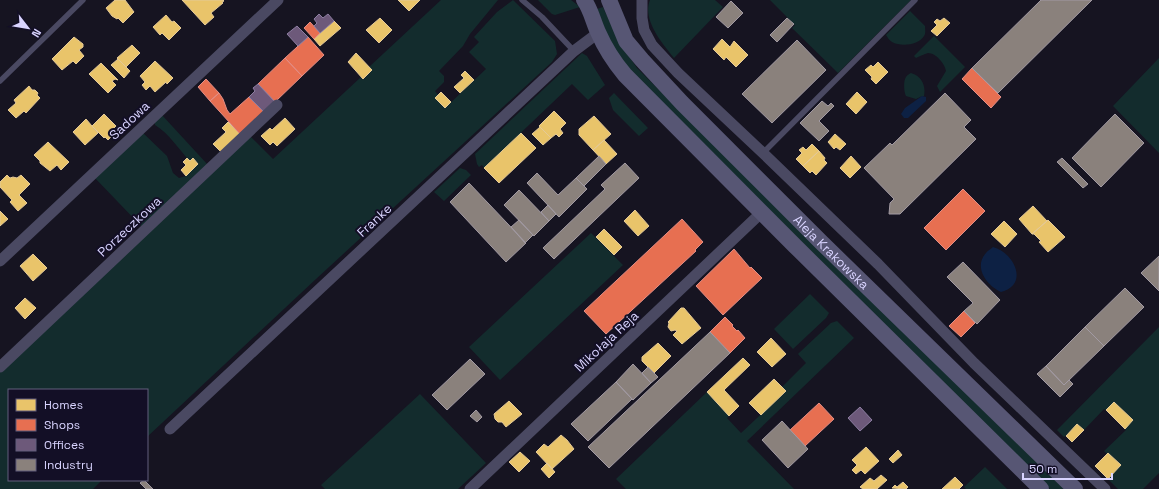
<svg xmlns="http://www.w3.org/2000/svg" width="1159" height="489" font-family="'Space Grotesk',sans-serif">
  <style>
    .green { fill: #132c2d }
    .water { fill: #0d2144 }
    .homes { fill: #e9c46a; stroke: #e4c997 }
    .shops { fill: #e76f51; stroke: #e38d85 }
    .offices { fill: #6d597a; stroke: #8d7ea2 }
    .industry { fill: #8a817c; stroke: #a29aa3 }
    .lines { fill: none; stroke-linecap: round; stroke-linejoin: round }
    .lane { stroke: #4a4962; stroke-width: 5.5 }
    .street { stroke: #4a4962; stroke-width: 11 }
    .secondary { stroke: #575674; stroke-width: 16 }
    .labels { text-anchor: middle; stroke-width: 4; stroke-linejoin: round; paint-order: stroke }
    .street-label { font-size: 13px; fill: #d9d4ff; stroke: #130f26 }
  </style>
  <rect width="100%" height="100%" fill="#161421"/>
  <path class="green" d="M441,0H498L470,34L463,46L439,71L444,76V82L435,91L438,95L435,98L445,108L486,69L469,52L479,42L474,37L497,12L513,0L555,41L557,54L552,62L316,279L147,437V390H9V480H102L93,489H0V372L250,136L273,159L361,77L364,79L372,70L369,67Z
    M538,0H571L580,7L555,15L552,14Z
    M650,0H715L723,7L674,58C662,43 642,20 650,0Z
    M770,0H911L838,73L792,28L795,25Z
    M603,7L619,42L637,68L805,235L1064,489H1050L630,71L611,45L597,9Z
    M910,11L925,26C925,30 926,33 924,36C919,45 901,47 892,42C889,40 888,38 886,35Z
    M934,36L965,67L940,92L937,86L946,71C945,64 936,53 928,53C924,54 920,56 916,58L914,56Z
    M582,53L587,56L605,85L588,100L572,84L484,168L482,165L479,167L477,164L475,154Z
    M1159,58V153L1113,106Z
    M911,73C922,76 926,86 924,96L920,97L916,99L906,96C904,93 903,81 906,77C907,75 909,74 911,73Z
    M614,93L648,128L639,136L613,110L609,98Z
    M161,114L208,165L142,227L94,177L142,132L167,156L173,173L179,178L186,176L198,164L193,159L190,161C178,149 170,134 155,125V120Z
    M460,168L466,170L471,175L444,201L434,192Z
    M591,233L623,265L500,380L469,347Z
    M810,294L829,313L826,318L793,349L774,329Z
    M837,321L854,338L747,441L794,489H626L616,479L707,392L729,416L727,418L741,433L785,392L782,387L806,363L798,354L800,352L831,323Z
    M1159,327V473L1143,489H1118L1108,479L1121,465L1108,453L1107,454L1104,451L1126,430L1125,429L1133,420L1114,402L1106,410L1104,409L1084,430L1077,424L1064,437L1057,430Z
    M420,394L486,463L458,489H325L321,485Z
    M985,467L1007,489H966L964,487Z"/>
  <path class="water" d="M922,96L926,97V101L908,118H904L901,114L905,108Z
    M993,247C1015,253 1029,285 1001,292C987,286 973,267 986,253C987,251 991,249 993,247Z"/>
  <path class="homes" d="M115,0H125L134,12L123,23L118,18L117,19L112,16L106,8Z
    M182,0H223L224,1L222,2L223,3L211,13L214,17L205,25Z
    M398,0H420L409,11Z
    M166,15L172,22L174,21L181,28L169,40L162,33L160,35L153,27Z
    M380,18L392,30L379,43L366,30Z
    M944,18L950,23L937,36L931,31L937,25L934,22L937,19L940,21Z
    M334,21L341,28L320,46L314,39Z
    M74,37L83,44V47L79,50L84,56L76,64L73,61L62,70L52,59Z
    M722,39L730,47L734,41L748,55L736,67L726,57L724,60L713,49Z
    M132,45L140,53L126,67L117,58Z
    M356,53L372,70L363,79L348,62Z
    M118,59L130,71L124,78L111,65Z
    M155,61L173,78L167,84L166,82L155,92L150,86L146,90L142,85L145,82L140,76Z
    M878,62L888,72L876,84L871,79L872,77L865,70L871,65L873,67Z
    M101,63L118,80L115,79L112,81L116,85L108,93L89,74Z
    M465,71L474,80L460,93L454,87L464,78L461,75Z
    M29,86L32,90H35L38,93L37,95L40,98L26,113L24,111L16,118L8,110L16,103L14,100Z
    M441,92L451,102L445,108L435,98Z
    M857,92L867,102L856,114L846,104Z
    M554,111L566,123L560,129L563,133L559,137L556,134L551,138L539,126Z
    M104,114L116,126L112,130L115,133L108,140L105,137L104,138L92,126Z
    M594,116L611,134L593,150L579,135V129Z
    M285,118L295,129L277,146L273,142L270,145L261,136L270,128L272,130Z
    M86,119L98,133L85,145L73,132Z
    M228,122L240,134L221,152L213,144L226,132L222,128Z
    M540,127L551,138L543,145L532,134Z
    M521,133L536,148L499,183L484,168Z
    M835,134L846,144L840,150L836,147L834,149L828,142Z
    M604,140L617,154L606,164L593,150Z
    M48,142L69,162L61,170L57,165L50,171L40,163V161L34,155Z
    M812,144L819,151L803,166L796,159L802,153L799,150L803,147L806,150Z
    M819,151L825,158L824,160L827,163L816,175L812,171L810,173L803,166Z
    M851,156L861,167L850,178L840,168Z
    M187,158L190,161L193,158L198,164L186,176L181,170L186,165L183,162Z
    M7,175L10,178L13,177L17,178L21,175L30,184L19,195L27,203L18,211L10,202L12,200L0,187V182Z
    M1033,206L1047,221L1032,234L1019,219Z
    M635,210L649,226L638,236L624,221Z
    M0,211L8,219L0,226Z
    M1048,220L1065,237L1048,252L1039,242L1041,241L1034,234H1032Z
    M1004,221L1017,234L1005,247L991,234Z
    M604,229L622,247L614,255L596,237Z
    M33,254L47,268L33,281L20,266Z
    M25,298L36,308L25,319L15,308Z
    M681,308H684L701,328L682,344L673,335L677,331L675,330L671,331L668,327L669,323L668,322Z
    M771,338L786,354L772,367L757,352Z
    M658,343L671,356L654,373L642,361V357Z
    M743,358L750,365L724,390L739,406L729,416L707,392Z
    M774,379L786,391L761,415L749,403Z
    M509,401L522,414L506,427L502,422H498L495,419L494,414Z
    M1114,402L1133,420L1125,429L1106,410Z
    M1077,424L1084,430L1072,442L1066,436Z
    M561,435L567,440L574,449L552,469L536,452L544,444L548,447Z
    M866,447L879,461L865,474L861,470L856,474L852,470L857,465L852,460Z
    M898,450L902,455L893,463L889,459Z
    M520,452L530,461L519,472L509,462Z
    M1108,453L1121,465L1108,479L1095,466Z
    M547,463L555,472L549,478L541,469Z
    M881,475L887,480L877,489H863L860,487L870,478L874,481Z
    M955,477L963,485L959,489H942Z
    M903,482L908,487L906,489L892,488L895,485L897,487Z"/>
  <path class="shops" d="M310,22L320,33L314,39L304,28Z
    M308,37L324,55L302,76L285,58Z
    M285,58L302,76L275,102L258,84Z
    M972,68L1001,97L991,108L962,79Z
    M206,79L219,93L210,101L198,87Z
    M219,93L223,99L227,110L230,114L249,97L264,112L240,134L210,101Z
    M963,189L985,211L946,250L924,228Z
    M682,219L703,242L695,250L696,251L606,334L584,311Z
    M734,249L750,268L751,267L762,278L723,315L696,286Z
    M964,311L975,323L961,337L949,326Z
    M725,317L733,325L732,326L737,331L738,330L745,338L730,353L710,332Z
    M819,403L834,419L805,446L790,430Z"/>
  <path class="offices" d="M319,14L323,18L328,14L334,21L320,33L314,26L317,23L314,19Z
    M297,26L308,37L298,46L287,34Z
    M258,84L275,102L264,112L249,97L255,91L253,88Z
    M860,407L872,420L860,431L848,418Z"/>
  <path class="industry" d="M1041,0H1092L998,93L972,68Z
    M731,1L743,13L728,28L716,17Z
    M787,18L794,24L777,42L770,35Z
    M797,40L826,70L772,123L742,94Z
    M945,93L971,120L964,127L976,139L900,214H889L890,203L894,199L864,168L890,143L892,145Z
    M822,101L828,106L831,103L834,106L819,121L829,131L819,141L800,123Z
    M1115,114L1144,143L1101,187L1072,158Z
    M599,156L606,164L584,186L576,178Z
    M1062,158L1088,184L1083,188L1057,162Z
    M625,163L639,178L554,259L543,248L605,189L601,185Z
    M537,173L558,195L576,178L587,189L559,217L527,183Z
    M469,183L526,243L506,262L450,202Z
    M519,190L549,221L534,236L504,205Z
    M548,205L556,214L549,221L541,212Z
    M519,220L533,235L525,243L511,227Z
    M1159,256V291L1141,273Z
    M963,262L1000,300L977,324L964,311L973,303L947,277Z
    M1125,288L1144,307L1104,346L1085,327Z
    M1085,327L1104,346L1064,385L1046,366Z
    M710,332L730,353L609,468L588,447Z
    M470,359L485,374L447,410L432,395Z
    M633,364L651,383L633,400L616,382Z
    M1046,366L1064,385L1069,380L1073,384L1060,397L1037,374Z
    M648,367L658,377L651,383L642,373Z
    M616,382L632,399L588,441L571,424Z
    M476,410L482,417L477,422L470,416Z
    M782,421L808,449L788,468L762,440Z
    M144,480L153,489H146L140,483Z"/>
  <g class="lines">
    <path class="lane" d="M522,0L542,17L574,51
      M0,81L83,0
      M763,153L915,0"/>
    <path class="street" d="M642,0V18L644,30L652,45L678,73L763,153L878,264L974,363L1105,489
      M0,261L278,0
      M0,367L277,105
      M170,429L574,51L598,33
      M470,489L761,213"/>
    <g class="secondary">
      <path d="M584,0C591,10 593,21 598,32C605,48 614,62 625,75L795,246L1041,489"/>
      <path id="s1" d="M609,0L626,41L642,60L682,103L822,243L1075,489"/>
    </g>
  </g>
  <g class="labels">
    <g class="street-label">
      <text transform="translate(129 120) rotate(-43)" y="5">Sadowa</text>
      <text transform="translate(374 220) rotate(-43)" y="5">Franke</text>
      <text transform="translate(129 226) rotate(-43)" y="5">Porzeczkowa</text>
      <text dy="5" stroke="none"><textPath href="#s1" startOffset="339">Aleja Krakowska</textPath></text>
      <text transform="translate(606 341) rotate(-43)" y="5">Mikołaja Reja</text>
    </g>
  </g>
  <rect x="8" y="389" width="140" height="92" fill="#130f26" stroke="#625e7d"/>
  <rect x="16" y="399" width="20" height="12" fill="#e9c46a" stroke="#625e7d"/>
  <text x="44" y="409" font-size="12" fill="#d9d4ff">Homes</text>
  <rect x="16" y="419" width="20" height="12" fill="#e76f51" stroke="#625e7d"/>
  <text x="44" y="429" font-size="12" fill="#d9d4ff">Shops</text>
  <rect x="16" y="439" width="20" height="12" fill="#6d597a" stroke="#625e7d"/>
  <text x="44" y="449" font-size="12" fill="#d9d4ff">Offices</text>
  <rect x="16" y="459" width="20" height="12" fill="#8a817c" stroke="#625e7d"/>
  <text x="44" y="469" font-size="12" fill="#d9d4ff">Industry</text>
  <g transform="translate(28 28) rotate(121)" stroke="#130f26" stroke-width="3" paint-order="stroke">
  <path d="M0-3L7 15L0 10L-7 15Z" fill="#d9d4ff"/>
  <text y="-6" font-size="11" font-weight="bold" text-anchor="middle" fill="#d9d4ff">N</text>
  </g>
  <path d="M1023 473v6h89v-6" fill="none" stroke="#d9d4ff" stroke-width="2"/>
  <text x="1029" y="473" font-size="12" fill="#d9d4ff" stroke="#130f26" stroke-width="3" paint-order="stroke">50 m</text>
</svg>
